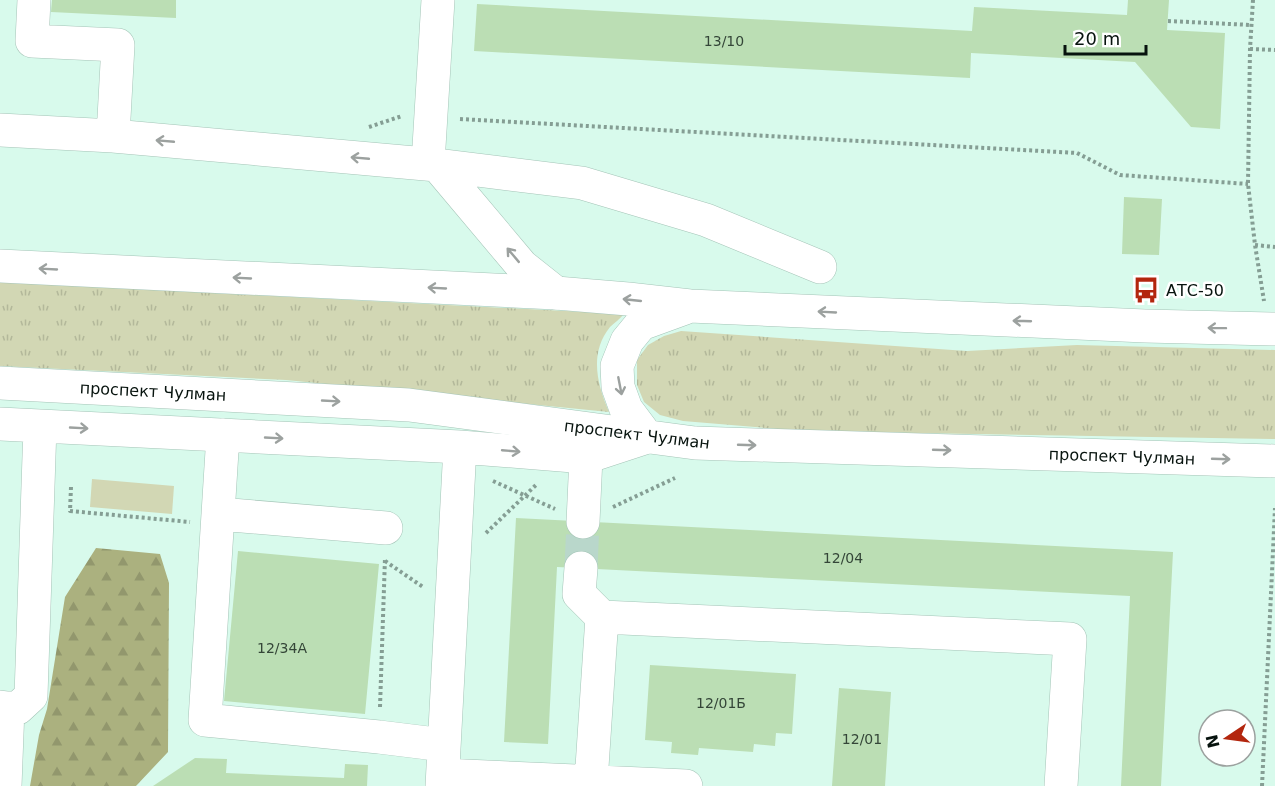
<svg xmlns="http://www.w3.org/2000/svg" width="1275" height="786" font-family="'DejaVu Sans',sans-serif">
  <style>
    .grass { fill: url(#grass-tufts) }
    .forest { fill: url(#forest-firs) }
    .park { fill: #d2d7b4 }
    .building { fill: #bbdeb4 }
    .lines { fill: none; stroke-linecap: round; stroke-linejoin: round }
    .minor-tunnel { stroke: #b9d7cb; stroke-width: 33; stroke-dasharray: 33 16; stroke-linecap: butt }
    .minor-casing { stroke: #a4c4b7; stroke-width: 34 }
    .major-casing { stroke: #a4c4b7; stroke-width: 34 }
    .path { stroke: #859e94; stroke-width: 4; stroke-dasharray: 3 3; stroke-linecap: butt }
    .minor { stroke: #fff; stroke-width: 33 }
    .major { stroke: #fff; stroke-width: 33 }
    .oneway { stroke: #9ca19f }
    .labels { text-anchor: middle; stroke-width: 5; stroke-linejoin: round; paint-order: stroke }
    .number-label { font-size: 14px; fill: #344638 }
    .poi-label { font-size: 16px; fill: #07130e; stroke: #fff; text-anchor: start }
    .street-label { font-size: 16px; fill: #07130e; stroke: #fff }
  </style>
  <defs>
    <pattern id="grass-tufts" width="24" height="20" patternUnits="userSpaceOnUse" patternTransform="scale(1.5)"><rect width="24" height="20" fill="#d2d7b4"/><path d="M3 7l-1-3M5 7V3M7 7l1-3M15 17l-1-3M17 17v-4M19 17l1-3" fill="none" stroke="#b3b89a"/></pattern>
    <pattern id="forest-firs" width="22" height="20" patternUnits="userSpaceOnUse" patternTransform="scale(1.5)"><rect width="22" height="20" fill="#abb17f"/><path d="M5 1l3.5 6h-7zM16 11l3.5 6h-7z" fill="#92976d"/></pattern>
  </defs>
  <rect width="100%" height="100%" fill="#d8faec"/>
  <path class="grass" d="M0,282L624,314C620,319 614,323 610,327C589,353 597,384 609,412L286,380L0,366Z
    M681,331L967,351L1077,345L1275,350V439L801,431L683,421L660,415L644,402L637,385V360L648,345L664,336Z"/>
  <path class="forest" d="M96,548L160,554L169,583L168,752L136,786H30L39,735L47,709L65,597Z"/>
  <path class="park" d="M92,479L174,486L172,514L90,507Z"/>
  <path class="building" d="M52,0H176V18L51,12Z
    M1128,0H1169L1167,30L1225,33L1220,129L1191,127L1135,62L971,53L970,78L474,51L477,4L972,31L974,7L1127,15Z
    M1124,197L1162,199L1159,255L1122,254Z
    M516,518L1173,552L1161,786H1121L1130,596L557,567L548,744L504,742Z
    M238,551L379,564L365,714L224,701Z
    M650,665L796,674L792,734L776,733L775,746L754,744L753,752L699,748L698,755L671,753L672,742L645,740Z
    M839,688L891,692L885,786H832Z
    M195,758L227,759L226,773L344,778L345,764L368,765L367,786H153Z"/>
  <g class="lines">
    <path class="minor-tunnel" d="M581,568L583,522"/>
    <g class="minor-casing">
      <path id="minor" d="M34,0L32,41L118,45L113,136
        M0,130L113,136L437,165L522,266L556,293
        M428,163L438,0
        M437,165L582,183L706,220L820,267
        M0,424L460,447L586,457L647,437
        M223,435L205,720L379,737L444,745
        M219,514L386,528
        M583,522L586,457
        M581,568L579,594L602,617
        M0,707L8,708L5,786
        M8,708H18L31,696L40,426
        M443,775L686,786
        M591,782L602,617L1070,639L1061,786
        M442,786L460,447"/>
    </g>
    <g class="major-casing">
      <path id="major" d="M0,266L556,293L628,299L690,306L1145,326L1275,329
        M0,383L409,405L695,443L1275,461
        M647,437L626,409L618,387L617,366L627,341L641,324L685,308"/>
    </g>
    <path class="path" d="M1253,0L1250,49L1248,184L1255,245L1264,301
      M1168,21L1251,25
      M1250,49L1275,50
      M460,119L1077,153L1120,175L1248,184
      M369,127L402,116
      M1255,245L1275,247
      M493,481L555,509
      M71,487L70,511L190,522
      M613,507L675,478
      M486,533L537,484
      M385,561L423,587
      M380,707L385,558
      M1262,786L1275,508"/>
    <use href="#minor" class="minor"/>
    <use href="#major" class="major"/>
  </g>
  <defs><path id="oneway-shaft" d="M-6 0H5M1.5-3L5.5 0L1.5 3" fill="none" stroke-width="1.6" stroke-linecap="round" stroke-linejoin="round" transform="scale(1.5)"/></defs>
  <g class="oneway">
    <use href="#oneway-shaft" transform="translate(165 141) rotate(-175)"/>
    <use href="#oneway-shaft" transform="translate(360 158) rotate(-175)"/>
    <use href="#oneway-shaft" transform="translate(513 255) rotate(-130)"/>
    <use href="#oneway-shaft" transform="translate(48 269) rotate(-177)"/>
    <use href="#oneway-shaft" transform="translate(242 278) rotate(-177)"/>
    <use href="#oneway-shaft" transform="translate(437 288) rotate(-177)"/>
    <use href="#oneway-shaft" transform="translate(632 300) rotate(-174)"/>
    <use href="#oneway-shaft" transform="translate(827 312) rotate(-177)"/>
    <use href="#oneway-shaft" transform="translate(1022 321) rotate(-178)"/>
    <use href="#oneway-shaft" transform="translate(1217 328) rotate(-179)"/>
    <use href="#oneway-shaft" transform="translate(620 386) rotate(79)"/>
    <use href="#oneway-shaft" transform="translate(331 401) rotate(3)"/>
    <use href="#oneway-shaft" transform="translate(79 428) rotate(3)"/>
    <use href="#oneway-shaft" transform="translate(274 438) rotate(3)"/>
    <use href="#oneway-shaft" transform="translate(747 445) rotate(2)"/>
    <use href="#oneway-shaft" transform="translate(942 450) rotate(2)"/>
    <use href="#oneway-shaft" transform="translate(511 451) rotate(5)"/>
    <use href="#oneway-shaft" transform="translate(1221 459) rotate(2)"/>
  </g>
  <defs>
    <g id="bus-bare" transform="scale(2.07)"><path d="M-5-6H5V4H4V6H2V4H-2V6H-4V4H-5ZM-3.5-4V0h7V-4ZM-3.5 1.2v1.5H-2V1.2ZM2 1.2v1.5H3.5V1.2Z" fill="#b3260e" stroke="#fff" stroke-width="2.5" paint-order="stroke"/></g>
  </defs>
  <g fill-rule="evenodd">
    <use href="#bus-bare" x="1146" y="290"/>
  </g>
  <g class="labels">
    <g class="number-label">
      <text x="724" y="46">13/10</text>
      <text x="843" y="563">12/04</text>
      <text x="282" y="653">12/34А</text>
      <text x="721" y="708">12/01Б</text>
      <text x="862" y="744">12/01</text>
    </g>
    <g class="poi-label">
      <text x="1166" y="296">АТС-50</text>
    </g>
    <g class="street-label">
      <text transform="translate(153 391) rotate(3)" y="6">проспект Чулман</text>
      <text transform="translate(637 434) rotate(7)" y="6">проспект Чулман</text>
      <text transform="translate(1122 456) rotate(2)" y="6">проспект Чулман</text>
    </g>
  </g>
  <g transform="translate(1227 738) rotate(257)"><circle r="28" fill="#ffffff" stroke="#9ca19f" stroke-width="1.5"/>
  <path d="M0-4.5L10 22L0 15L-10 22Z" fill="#b3260e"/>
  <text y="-9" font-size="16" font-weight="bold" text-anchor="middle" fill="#07130e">N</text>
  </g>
  <path d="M1065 45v9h81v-9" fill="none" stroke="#07130e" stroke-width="3"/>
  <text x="1074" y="45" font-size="18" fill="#07130e" stroke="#ffffff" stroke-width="4.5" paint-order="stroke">20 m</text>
</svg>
